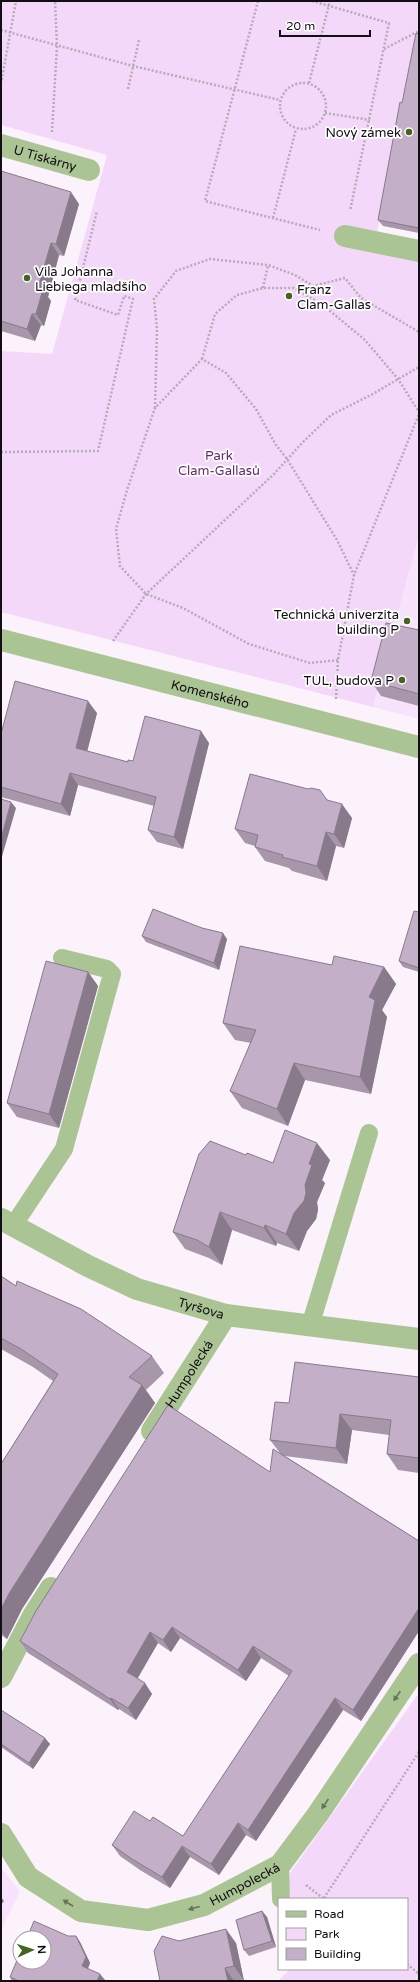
<svg xmlns="http://www.w3.org/2000/svg" width="420" height="1982" font-family="'Varela Round',sans-serif">
  <style>
    .built { fill: #f8e3fc }
    .green { fill: #f4d8f9 }
    .lines { fill: none; stroke-linecap: round; stroke-linejoin: round }
    .path { stroke: #b4acb6; stroke-width: 2.5; stroke-dasharray: 2 2; stroke-linecap: butt }
    .service { stroke: #aac593; stroke-width: 18 }
    .pedestrian { stroke: #aac593; stroke-width: 22 }
    .minor { stroke: #aac593; stroke-width: 22 }
    .wall { fill: #a896ab }
    .shaded-wall { fill: #887a8b }
    .building { fill: #c3afc7; stroke: #887a8b }
    .oneway { fill: #66725a }
    .poi-dot { fill: #43651c; stroke: #fff; stroke-width: 1.5 }
    .labels { text-anchor: middle; stroke-width: 3.5; stroke-linejoin: round; paint-order: stroke }
    .poi-label { font-size: 13px; fill: #130d15; stroke: #fff; text-anchor: end }
    .street-label { font-size: 13px; fill: #130d15; stroke: #fff }
    .park-label { font-size: 13px; fill: #672873; stroke: #fff }
  </style>
  <rect width="100%" height="100%" fill="#fbf2fc"/>
  <path class="built" d="M419,535V719L373,707Z
    M1,1868L20,1891L1,1930Z"/>
  <path class="green" d="M1,1H419V38L377,232L419,240V535L373,707L1,612V351L52,354L107,155L1,125Z
    M419,1693V1981H278L290,1969H407V1899H291L287,1877Z"/>
  <g class="lines">
    <path class="path" d="M258,1L205,201L320,230
      M312,1L389,23L350,211
      M1,30L133,66L280,100
      M384,49L419,31
      M309,83L330,1
      M280 106a23 23 0 1 1 46 0a23 23 0 1 1-46 0Z
      M1,84L16,1
      M128,89L139,40
      M325,113L370,120
      M52,132L57,46L55,1
      M273,218L296,129
      M263,288L268,265
      M202,359L215,314L237,295L263,288H294L324,306L365,340L398,379L419,412
      M155,408L157,329L154,299L176,271L210,259L268,265L295,275L313,286L345,278L361,298L419,332
      M1,452L98,451L133,299L124,296L118,315L75,300L97,211
      M113,641L146,594L274,474L302,443L331,415L371,395L419,367
      M338,660L310,663L249,644L183,608L146,594L120,566L116,529L127,490L155,408L202,359L226,373L256,409L276,445L287,459L337,540L354,575
      M336,699L338,660L354,575L419,414
      M306,1885L324,1899
      M324,1898L419,1752
      M407,1964L419,1974"/>
    <path class="service" d="M13,1226L64,1149L112,974L107,969L62,958
      M310,1326L369,1133
      M280,1865L281,1899"/>
    <path class="pedestrian" d="M345,236L419,251"/>
    <g class="minor">
      <path id="s1" d="M1,145L89,170"/>
      <path id="s2" d="M1,640L419,747"/>
      <path id="s3" d="M1,1219L88,1266L137,1289L226,1315L419,1339"/>
      <path id="s4" d="M152,1431L226,1315"/>
      <path d="M1,1677L33,1616L51,1588"/>
      <path id="s5" d="M1,1834L28,1877L81,1911L148,1920L204,1905L280,1865L318,1814L419,1664"/>
    </g>
  </g>
  <path class="wall" d="M419,34V233L383,226L378,220Z
    M1,171L79,204L64,256L59,255L48,297L51,301L44,326L41,325L35,341L1,331Z
    M419,630V706L381,696L371,681Z
    M97,713L87,751L128,762L133,761L209,743L183,849L157,842L148,830L154,806L78,785L70,816L1,797V734Z
    M327,800L352,818L344,848L336,846L327,881L292,871L289,868L265,861L255,847V846L245,843L235,829Z
    M419,912V972L403,967L399,961Z
    M142,936L227,939L219,970L146,942Z
    M332,965L384,967L396,984L382,1010L387,1017L371,1094L305,1080L288,1126L242,1108L230,1091L251,1043L235,1040L223,1023Z
    M88,972L98,986L59,1128L17,1117L7,1103Z
    M246,1155L273,1163L330,1160L322,1180L325,1183L317,1202L318,1210L316,1219L307,1231L299,1251L277,1243L276,1246L232,1230L222,1265L209,1258L185,1249L173,1232Z
    M1,1276L16,1286L152,1356L164,1373L146,1390L155,1403L22,1609L7,1639L1,1635V1464L53,1381L33,1367L1,1349Z
    M419,1377V1473L398,1470L387,1454L389,1435L352,1430L347,1464L285,1456L419,1541V1631L361,1721L343,1710L256,1841L246,1835L219,1875L190,1857L170,1888L140,1870L120,1856L112,1845L150,1821L183,1836L289,1676L261,1658L246,1681L180,1638L171,1652L158,1643L137,1678L152,1694L136,1720L119,1709L118,1710L28,1653L20,1641L270,1472L280,1453L270,1440L289,1403Z
    M1,1710L50,1744L33,1769L1,1747Z
    M262,1911L267,1917L276,1947L249,1956L244,1950Z
    M68,1936H76L80,1942L90,1963L88,1969L105,1980L104,1981H12L10,1977Z
    M179,1941L236,1943L244,1981H160Z"/>
  <path class="shaded-wall" d="M71,192L79,204L64,256L56,244Z
    M51,243L59,255L48,297L51,301L44,326L36,314L38,288Z
    M32,314L41,325L35,341L27,329Z
    M88,701L97,713L85,760L76,748Z
    M201,731L209,743L183,849L174,837Z
    M70,773L78,785L70,816L61,804Z
    M11,802L16,808L1,860V839Z
    M342,804L352,818L344,848L334,834Z
    M326,832L336,846L327,881L317,866Z
    M223,933L227,939L219,970L214,963Z
    M384,967L396,984L382,1010L387,1017L371,1094L360,1077L369,997Z
    M88,972L98,986L59,1128L49,1114Z
    M294,1063L305,1080L288,1126L277,1109Z
    M317,1143L330,1160L322,1180L325,1183L317,1202L318,1210L316,1219L307,1231L299,1251L286,1234L305,1185L309,1164Z
    M220,1212L232,1230L222,1265L209,1247Z
    M265,1225L277,1243L276,1246L264,1228Z
    M142,1385L155,1403L22,1609L7,1639L1,1631V1609L10,1592Z
    M340,1414L352,1430L347,1464L336,1448Z
    M419,1608V1631L361,1721L353,1710Z
    M172,1627L180,1638L171,1652L163,1640Z
    M150,1632L158,1643L135,1683L127,1672Z
    M253,1646L261,1658L246,1681L238,1670Z
    M145,1683L152,1694L136,1720L128,1708Z
    M111,1698L119,1709L118,1710L110,1699Z
    M335,1698L343,1710L256,1841L248,1830Z
    M45,1738L50,1744L33,1769L29,1763Z
    M238,1823L246,1835L219,1875L211,1864Z
    M182,1846L190,1857L170,1888L162,1877Z
    M1,1897L4,1901L1,1905Z
    M262,1911L267,1917L276,1947L272,1941Z
    M226,1929L236,1943L244,1981L234,1966Z
    M76,1936L80,1942L90,1963L86,1972L82,1966Z
    M225,1968L234,1981H228Z
    M100,1974L105,1980L104,1981H97Z"/>
  <path class="building" d="M416,33L419,34V228L378,220L400,102L402,103Z
    M1,171L71,192L56,244L51,243L38,288L43,289L36,314H32L27,329L1,321Z
    M386,623L419,630V694L371,681Z
    M15,681L88,701L76,748L128,762V760L133,761L145,716L201,731L174,837L148,830L156,797L70,773L61,804L1,787V734Z
    M250,774L308,789L311,788L320,790L327,800L342,804L334,834L326,832L317,866L282,857L283,855L255,847L258,835L235,829Z
    M1,799L11,802L1,839Z
    M153,909L202,928L223,933L214,963L142,936Z
    M414,911L419,912V968L399,961Z
    M240,946L332,965L334,956L384,967L369,997L375,1000L360,1077L294,1063L277,1109L230,1091L256,1030L223,1023Z
    M46,961L88,972L49,1114L7,1103Z
    M285,1130L317,1143L309,1164L312,1165L305,1185L306,1193L304,1201L294,1213L286,1234L265,1225L264,1228L220,1212L209,1247L197,1240L173,1232L199,1154L210,1141L246,1155L247,1153L273,1163Z
    M1,1276L16,1286L17,1281L81,1309L152,1356L129,1377L142,1385L10,1592L1,1609V1464L58,1374L21,1349L1,1338Z
    M295,1362L419,1377V1458L387,1454L391,1420L340,1414L336,1448L270,1440L275,1402L289,1403Z
    M168,1405L270,1472L273,1449L419,1541V1608L353,1710L335,1698L248,1830L238,1823L211,1864L182,1846L162,1877L132,1859L112,1845L134,1811L150,1821L153,1817L183,1836L292,1671L253,1646L238,1670L172,1627L163,1640L150,1632L127,1672L145,1683L128,1708L111,1698L110,1699L20,1641L36,1611Z
    M1,1710L45,1738L29,1763L1,1744Z
    M262,1911L272,1941L244,1950L236,1920Z
    M34,1921L68,1936H76L86,1957L82,1966L100,1974L97,1981H19L10,1977L20,1953V1962H44V1938H27Z
    M226,1929L234,1966L225,1968L228,1981H160L154,1951L162,1936L179,1941Z"/>
  <defs><path id="oneway-solid" d="M-6-.8H1V-3.2L6.5 0L1 3.2V.8H-6Z"/></defs>
  <g class="oneway">
    <use href="#oneway-solid" transform="translate(397 1696) rotate(124)"/>
    <use href="#oneway-solid" transform="translate(325 1804) rotate(124)"/>
    <use href="#oneway-solid" transform="translate(68 1903) rotate(-147)"/>
    <use href="#oneway-solid" transform="translate(194 1908) rotate(165)"/>
  </g>
  <g class="poi-dot">
    <circle cx="409" cy="132" r="4"/>
    <circle cx="27" cy="278" r="4"/>
    <circle cx="289" cy="296" r="4"/>
    <circle cx="407" cy="621" r="4"/>
    <circle cx="402" cy="680" r="4"/>
  </g>
  <g class="labels">
    <g class="poi-label">
      <text x="401" y="137">Nový zámek</text>
      <text x="35" y="276" text-anchor="start">Vila Johanna<tspan x="35" dy="15">Liebiega mladšího</tspan></text>
      <text x="297" y="294" text-anchor="start">Franz<tspan x="297" dy="15">Clam-Gallas</tspan></text>
      <text x="399" y="619">Technická univerzita<tspan x="399" dy="15">building P</tspan></text>
      <text x="394" y="685">TUL, budova P</text>
    </g>
    <g class="street-label">
      <text dy="5" stroke="none"><textPath href="#s1" startOffset="46">U Tiskárny</textPath></text>
      <text dy="5" stroke="none"><textPath href="#s2" startOffset="216">Komenského</textPath></text>
      <text dy="5" stroke="none"><textPath href="#s3" startOffset="220">Tyršova</textPath></text>
      <text dy="5" stroke="none"><textPath href="#s4" startOffset="68">Humpolecká</textPath></text>
      <text dy="5" stroke="none"><textPath href="#s5" startOffset="285">Humpolecká</textPath></text>
    </g>
    <g class="park-label">
      <text x="219" y="460">Park<tspan x="219" dy="15">Clam-Gallasů</tspan></text>
    </g>
  </g>
  <rect width="420" height="1982" fill="none" stroke="#130d15" stroke-width="4"/>
  <rect x="278" y="1898" width="130" height="72" fill="#ffffff" stroke="#a19ea1"/>
  <rect x="286" y="1911" width="20" height="6" fill="#aac593" stroke="#a19ea1"/>
  <text x="314" y="1918" font-size="12" fill="#130d15">Road</text>
  <rect x="286" y="1928" width="20" height="12" fill="#f4d8f9" stroke="#a19ea1"/>
  <text x="314" y="1938" font-size="12" fill="#130d15">Park</text>
  <rect x="286" y="1948" width="20" height="12" fill="#c3afc7" stroke="#a19ea1"/>
  <text x="314" y="1958" font-size="12" fill="#130d15">Building</text>
  <g transform="translate(32 1950) rotate(87)"><circle r="19" fill="#ffffff" stroke="#a19ea1"/>
  <path d="M0-3L7 15L0 10L-7 15Z" fill="#43651c"/>
  <text y="-6" font-size="11" font-weight="bold" text-anchor="middle" fill="#130d15">N</text>
  </g>
  <path d="M280 30v6h90v-6" fill="none" stroke="#130d15" stroke-width="2"/>
  <text x="286" y="30" font-size="12" fill="#130d15" stroke="#ffffff" stroke-width="3" paint-order="stroke">20 m</text>
</svg>
